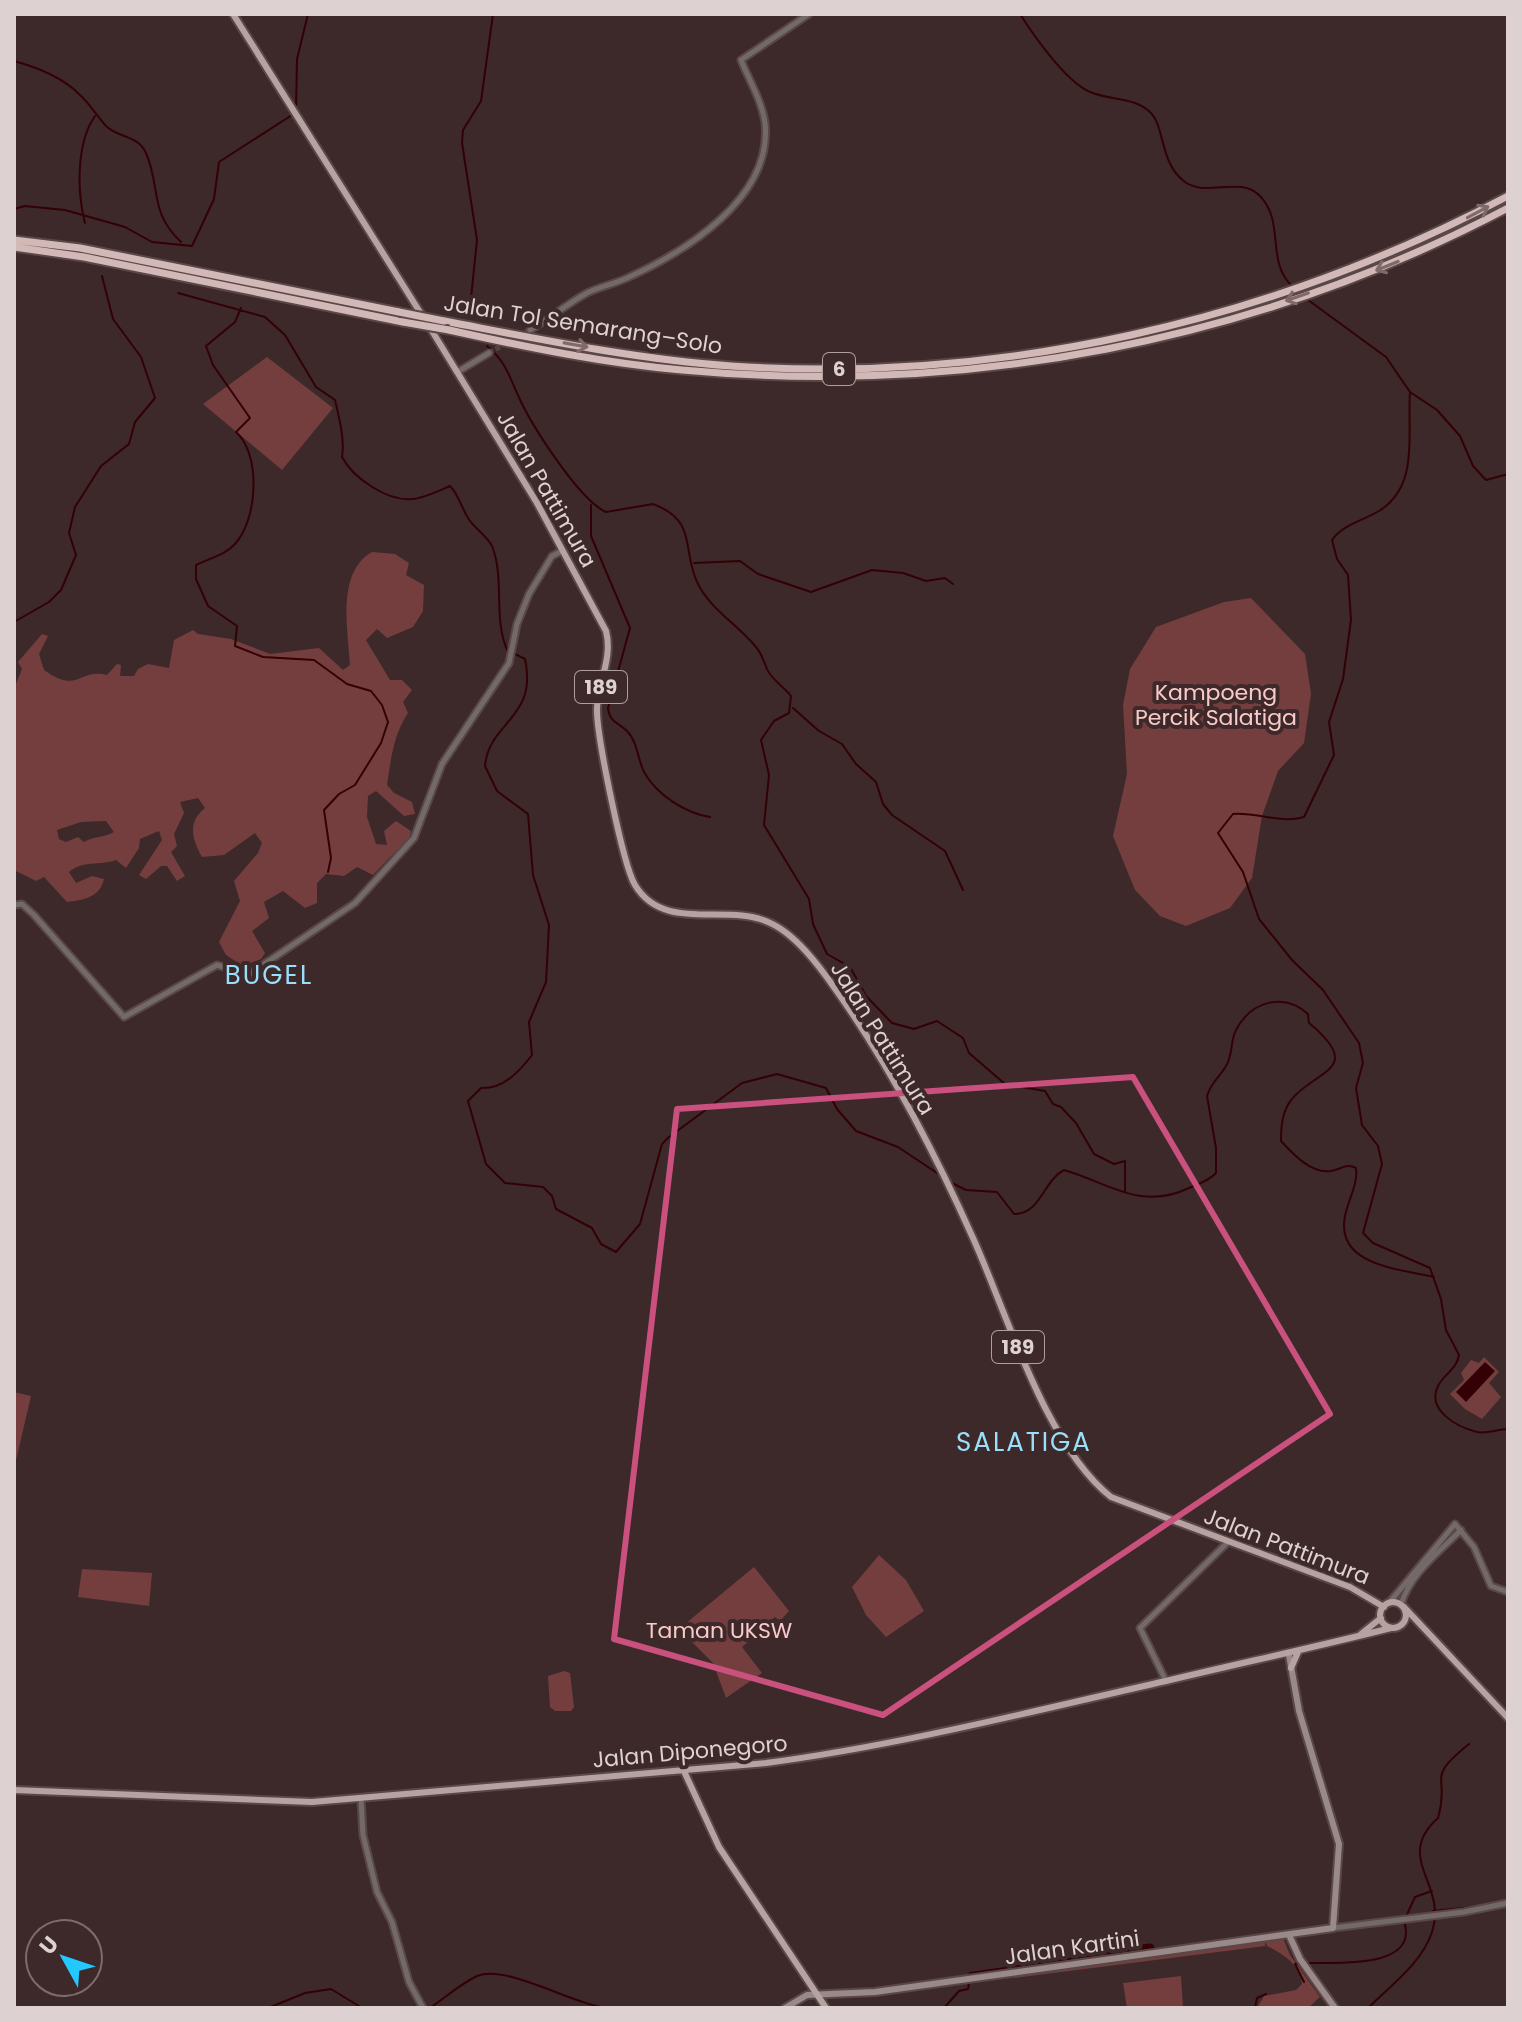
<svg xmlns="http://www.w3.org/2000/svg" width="1522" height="2022" font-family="Poppins,sans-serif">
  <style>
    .green { fill: #743e3f; fill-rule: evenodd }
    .water { fill: #330005 }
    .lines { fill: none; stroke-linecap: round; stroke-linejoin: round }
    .stream { stroke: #330005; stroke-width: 2 }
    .river { stroke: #330005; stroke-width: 9 }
    .tertiary-tunnel { stroke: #554242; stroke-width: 5; stroke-dasharray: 5 2.5; stroke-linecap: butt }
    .tertiary-casing { stroke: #5a4747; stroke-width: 9 }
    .secondary-casing { stroke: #5a4747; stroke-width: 10 }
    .primary-casing { stroke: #5a4747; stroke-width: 10 }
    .motorway-casing { stroke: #5a4747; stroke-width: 11 }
    .tertiary { stroke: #746969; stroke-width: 5 }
    .secondary { stroke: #9a8989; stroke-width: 6 }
    .primary { stroke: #b7a2a2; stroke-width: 6 }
    .motorway { stroke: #d2b9b8; stroke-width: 7 }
    .motorway-bridge-casing { stroke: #5a4747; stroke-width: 11; stroke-linecap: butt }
    .motorway-bridge { stroke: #d2b9b8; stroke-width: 7 }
    .oneway { stroke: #806a69 }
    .marked { fill: none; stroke: #ca507e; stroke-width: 6; stroke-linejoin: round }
    .labels { text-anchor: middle; stroke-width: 8; stroke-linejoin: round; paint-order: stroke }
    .shield { fill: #3d2929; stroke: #ae9f9f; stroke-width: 2 }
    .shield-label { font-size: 20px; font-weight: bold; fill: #ded1d1 }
    .street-label { font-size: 22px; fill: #ded1d1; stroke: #3d2929 }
    .park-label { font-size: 22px; fill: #f9cac9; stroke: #3d2929 }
    .quarter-label { font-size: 26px; letter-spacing: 2px; fill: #99defb; stroke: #3d2929 }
  </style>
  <rect width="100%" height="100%" fill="#3d2929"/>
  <path class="green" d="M267,357L333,408L282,470L203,404Z
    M372,552L395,554L409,563L406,575L424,585L423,611L413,627L387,638L377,629L366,640L390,680H402L412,690L403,702L408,713C393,735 391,760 387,785L394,793L412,802L415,814L404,816L376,791L368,796L367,817L376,844L387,845L384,831L396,821L411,831L409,842L398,856L393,854L373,875L357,867L344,876L326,874L317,883V903L305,908L283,891L264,902L269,918L252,931L265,953L261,959L243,966L226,955L219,942L240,901L234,881L258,853L262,843L255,833L224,855L202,857C192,839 187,822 205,808L198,798L180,802L184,813L174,834L177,846L171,852L185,876L177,881L167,866H161L146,879L139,875L162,840L159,831L140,839L139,848L126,868L116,860C99,866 83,860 69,872L76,883L92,876L104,879C100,897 84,900 67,902L44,877L36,881L14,870V689L22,669L18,662L42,634L48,636L39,654L44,670C79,695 78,668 107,675L117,664L121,665L120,676H134L138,669L148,664L169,668L174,640L193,630L198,634L231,639L270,654L319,648L343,670L350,665C348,631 336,572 372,552ZM106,821L114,832C103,838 95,836 84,842L78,837L66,842L59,839L57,830L81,822Z
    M1251,598L1305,654L1311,694L1304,743L1278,771L1262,816L1252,878L1230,908L1186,926L1160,916L1135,890L1113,836L1127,774L1123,705L1130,669L1156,627L1224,602Z
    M1484,1357L1499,1372L1489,1383L1501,1397L1482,1419L1465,1409L1450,1394L1464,1380L1461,1373L1471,1360L1479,1363Z
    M14,1392L31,1396L14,1469Z
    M879,1555L906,1580L924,1611L886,1637L866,1615L852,1587Z
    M754,1567L789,1611L780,1621L775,1617L742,1647L762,1673L726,1698L713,1663L679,1629Z
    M82,1569L152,1573L149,1606L78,1597Z
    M564,1671L570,1673L574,1707L571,1711H555L550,1707L548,1676Z
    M1283,1938L1290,1955L1320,1997L1308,2008H1257L1264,1996L1296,1990L1302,1984C1301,1965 1283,1954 1267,1946L1265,1941V1946L1015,1978V1975Z
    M1181,1976L1183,2008H1127L1123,1983Z"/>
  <path class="water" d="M1485,1362L1495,1371L1466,1402L1456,1392Z"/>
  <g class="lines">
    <path class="stream" d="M1020,14C1034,36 1065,80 1088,91C1108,101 1135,96 1151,113C1165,128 1160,164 1185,182C1207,198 1240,175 1260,196C1285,222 1266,260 1291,285
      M14,61C36,67 62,77 79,94C90,104 97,116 106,126C118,138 138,135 146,153C161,188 149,212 181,242
      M296,110L297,59L308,14
      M14,209L25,206L65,210L125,227L152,242L192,246L214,199L219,162L292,115
      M85,223C77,192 76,143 95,116
      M178,293L265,317L285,335L316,387L335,400C339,417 345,440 342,457C353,478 388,502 413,499C424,498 438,491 450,486C459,495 461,507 468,518C474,528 487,536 492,546C505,579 493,617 507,650L525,659C538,719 489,721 485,766L497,791L528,814L533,875L549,925L546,982L529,1022L532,1055C519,1072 503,1089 481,1088L468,1101L486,1164L505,1183L543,1187L552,1196L556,1209L592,1228L601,1244L616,1252L640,1224L662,1144L669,1137L742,1083L777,1074L826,1088L837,1109L856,1131L898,1147L940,1175
      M1304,297L1386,357L1410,392L1437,410L1460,436L1473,466L1486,480L1508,474
      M471,298L477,240L462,143L463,130L481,101L493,14
      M241,308L235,322L206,346L213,365L250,418L236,432C261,454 258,519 235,544C225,555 210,558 196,565V579L208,606L237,626L235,646L263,657L314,660L347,684L371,691L382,705L388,722L381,743L355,785L339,794L324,810L331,858L328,872
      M487,346C505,361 508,373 517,393C529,422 579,500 606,512L653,504C699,521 681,551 698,584C712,611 737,624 756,647C762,654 763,660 767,669C771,679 784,687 791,696L789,713L774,721L761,740L769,775L764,825L809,899L813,924L827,954L850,967L866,996L892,1023L914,1029L937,1021L963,1038L969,1053L1005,1084L1045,1091L1053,1104L1061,1107L1076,1123L1094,1154L1114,1164L1125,1161V1192
      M1410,392C1407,433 1420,486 1379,511C1364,520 1342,525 1332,540L1337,559L1348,575L1351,620L1343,679L1329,722L1334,755L1304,817C1279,824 1258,812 1233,814L1218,833L1243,872L1259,919L1292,960L1323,990L1359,1043L1363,1063L1356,1088L1362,1125L1378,1146L1382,1164L1363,1233L1373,1243L1430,1268L1441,1299L1446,1330L1459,1355C1457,1369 1444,1374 1438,1386C1426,1410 1457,1427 1477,1432C1487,1434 1498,1429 1508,1429
      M591,505V536L630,628L608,708C610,723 618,722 627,731C637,741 638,760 644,772C657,795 685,813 710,817
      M694,563L740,561L758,574L811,592L872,570L903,573L926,581L945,578L953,584
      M14,622L49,602L61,590L76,555L69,533L75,507L101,466L129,444L135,422L155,398L141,357L113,319L102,276
      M793,708L819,731L842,744L856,764L876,782L883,804L892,815L945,851L963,890
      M948,1181L966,1190L997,1192L1014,1214C1041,1214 1043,1181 1064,1170C1109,1183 1141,1211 1189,1188C1198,1184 1209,1181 1216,1173V1148L1207,1096C1211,1082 1219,1078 1226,1066C1233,1055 1230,1042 1236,1030C1251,1001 1284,992 1308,1014L1309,1023C1366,1070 1315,1070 1292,1099C1282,1111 1281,1126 1281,1141C1293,1154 1311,1174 1331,1171C1342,1169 1346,1163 1356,1168C1358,1185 1348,1200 1345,1216C1335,1266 1401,1269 1434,1277
      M1433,1911L1483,1906
      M1299,1963L1295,1964L1304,1982
      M1306,1963C1335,1962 1420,1970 1404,1921L1415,1897L1432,1891
      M968,1976L970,1973L1111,1953
      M268,2008L305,1993L331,1989L362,2008
      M430,2008C445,1998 460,1984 477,1976C507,1964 573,2005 608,2008
      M631,2008H634
      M944,2008L959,1991L968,1989L969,1983
      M1255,2008L1257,1998L1266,1994
      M1368,2008C1390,1986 1422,1963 1432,1932C1448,1884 1393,1858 1438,1818C1451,1774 1423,1781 1469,1744"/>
    <path class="river" d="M1113,1953L1150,1948"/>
    <path class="tertiary-tunnel" d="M489,353L530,330"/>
    <g class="tertiary-casing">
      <path id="tertiary" d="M530,330C549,319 567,304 587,293C599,287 614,284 627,278C685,252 773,198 765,123C762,101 749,80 741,60L809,14
        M459,371L489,353
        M14,905L22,904L34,915L124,1017L217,965L248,975L355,903L414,838L442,764L509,663L517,624L529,594L552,556L562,551
        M1388,1604L1455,1524L1474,1547L1491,1586L1508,1592
        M1401,1605C1409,1575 1440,1551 1461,1530
        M1166,1681L1140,1628L1227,1543
        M361,1799L363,1835L377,1892L392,1922L409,1982L423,2008
        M1333,1928L1464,1912L1508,1903"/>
    </g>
    <g class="secondary-casing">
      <path id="secondary" d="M1290,1937L1300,1959L1335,2008
        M785,2008L807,1995L875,1992L1333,1928L1339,1844L1299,1711L1289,1655"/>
    </g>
    <g class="primary-casing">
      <path id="primary" d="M233,14L423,317
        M429,326L537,503L606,631C613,658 598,682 597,708C596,733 623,865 635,885C664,933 726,903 768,922C795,933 820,967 836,990C890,1066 935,1153 973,1238C1007,1313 1045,1445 1111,1497L1350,1587L1384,1607
        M1380 1615a13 13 0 1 1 26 0a13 13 0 1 1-26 0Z
        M1404,1607L1508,1718
        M1361,1634L1381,1618
        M1291,1668L1298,1652
        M683,1769L719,1847L826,2008
        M14,1790L312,1802L766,1763C901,1745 1033,1711 1166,1681C1241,1663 1316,1647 1391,1628"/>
    </g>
    <g class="motorway-casing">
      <path id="motorway" d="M14,240L80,248L399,312
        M14,247L84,257L403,322
        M444,321C539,339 634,359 731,366C1000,384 1270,322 1508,196
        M449,330C526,347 603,363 682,370C967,396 1254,342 1508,208"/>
    </g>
    <use href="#tertiary" class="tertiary"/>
    <use href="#secondary" class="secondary"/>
    <use href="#primary" class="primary"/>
    <use href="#motorway" class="motorway"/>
    <g class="motorway-bridge-casing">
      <path id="motorway-bridge" d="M399,312L444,321
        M403,322L449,330"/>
    </g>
    <use href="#motorway-bridge" class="motorway-bridge"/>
  </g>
  <defs><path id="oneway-shaft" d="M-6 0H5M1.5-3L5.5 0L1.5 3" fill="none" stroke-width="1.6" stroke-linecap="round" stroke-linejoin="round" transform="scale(2)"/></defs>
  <g class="oneway">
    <use href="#oneway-shaft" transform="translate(1478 212) rotate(-28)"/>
    <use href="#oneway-shaft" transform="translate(1387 266) rotate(158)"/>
    <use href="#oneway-shaft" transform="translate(1297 297) rotate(161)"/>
    <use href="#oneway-shaft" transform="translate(576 345) rotate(10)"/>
  </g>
  <path class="marked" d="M1133,1077L1330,1414L883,1715L614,1639L677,1109Z"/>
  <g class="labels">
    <g class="shield">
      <rect x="823" y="353" width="32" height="32" rx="6"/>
      <rect x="575" y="671" width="52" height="32" rx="6"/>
      <rect x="992" y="1331" width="52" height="32" rx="6"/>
    </g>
    <g class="shield-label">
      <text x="839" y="376">6</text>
      <text x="601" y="694">189</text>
      <text x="1018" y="1354">189</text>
    </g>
    <g class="street-label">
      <text transform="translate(583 324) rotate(9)" y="8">Jalan Tol Semarang–Solo</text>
      <text transform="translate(547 489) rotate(60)" y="8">Jalan Pattimura</text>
      <text transform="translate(883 1038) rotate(58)" y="8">Jalan Pattimura</text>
      <text transform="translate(1287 1546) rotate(21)" y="8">Jalan Pattimura</text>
      <text transform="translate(690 1751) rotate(-5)" y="8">Jalan Diponegoro</text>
      <text transform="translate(1072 1947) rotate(-8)" y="8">Jalan Kartini</text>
    </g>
    <g class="park-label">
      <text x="1216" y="700">Kampoeng<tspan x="1216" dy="25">Percik Salatiga</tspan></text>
      <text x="719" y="1638">Taman UKSW</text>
    </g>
    <g class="quarter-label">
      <text x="269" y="984">BUGEL</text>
      <text x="1024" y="1451">SALATIGA</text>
    </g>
  </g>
  <rect width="1522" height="2022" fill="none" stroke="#ded1d1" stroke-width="32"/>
  <g transform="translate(64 1958) rotate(310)"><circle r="38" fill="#3d2929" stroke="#7d6c6c" stroke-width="2"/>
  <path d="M0-6L14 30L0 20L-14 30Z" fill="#23c9fe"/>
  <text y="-12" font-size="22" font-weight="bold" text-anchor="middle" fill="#ded1d1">U</text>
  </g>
</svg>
